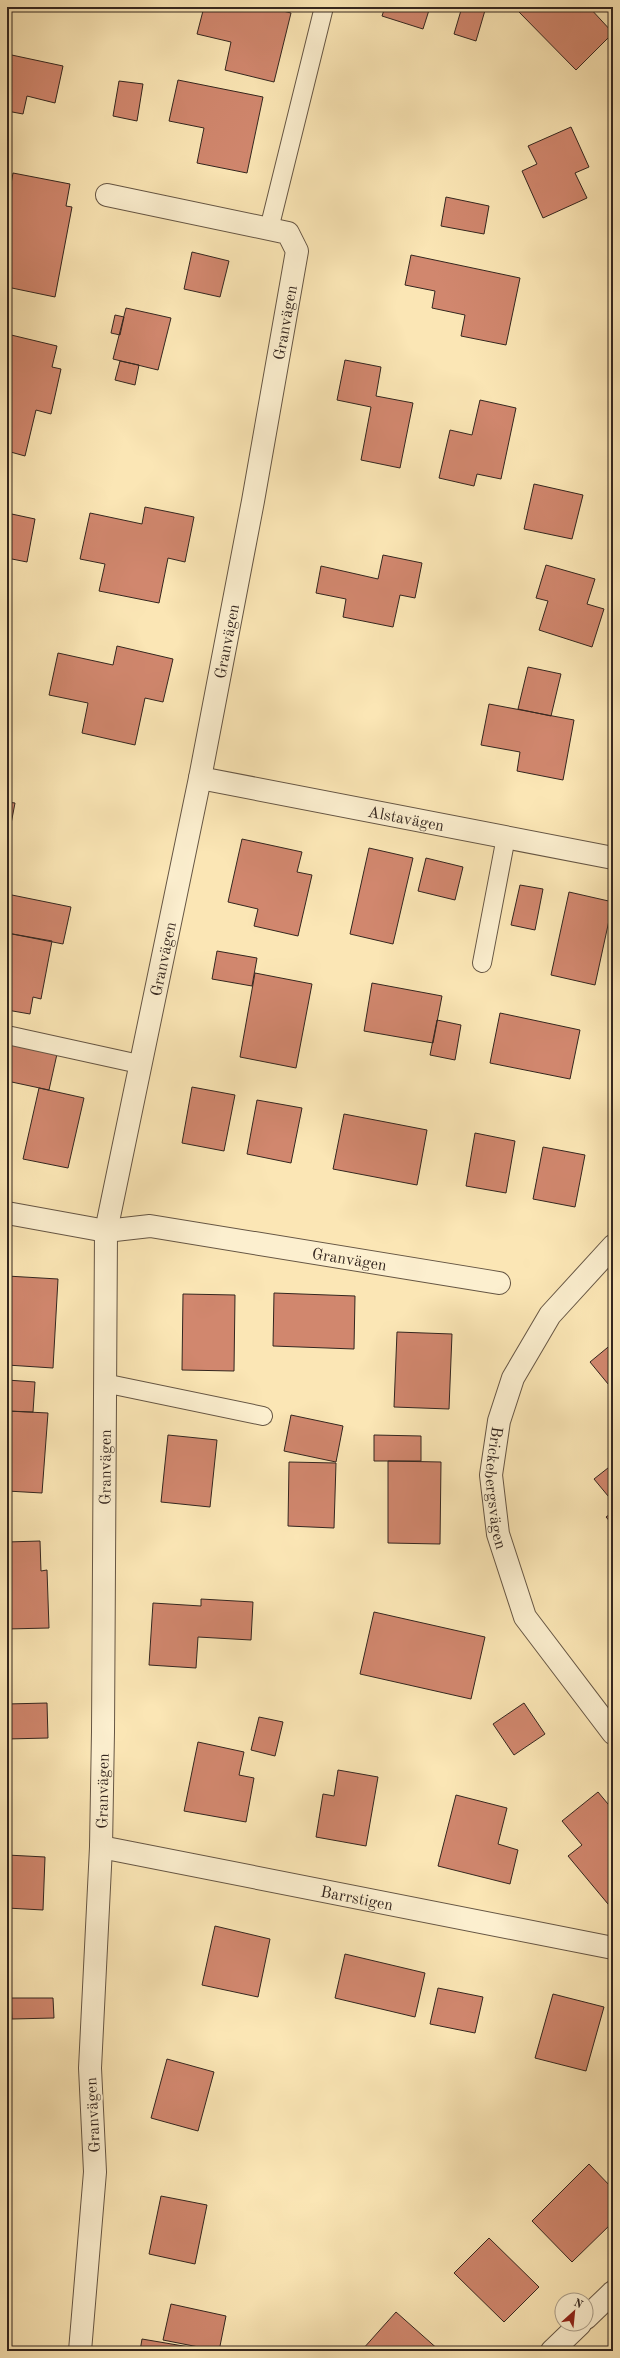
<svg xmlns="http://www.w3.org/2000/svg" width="620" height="2358" font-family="'Old Standard TT',serif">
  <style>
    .building { fill: #d1876e; stroke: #34261f }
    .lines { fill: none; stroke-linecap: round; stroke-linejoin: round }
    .lane-casing { stroke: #665644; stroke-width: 20 }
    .street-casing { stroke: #665644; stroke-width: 24 }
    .lane { stroke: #fcefcf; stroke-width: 18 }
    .street { stroke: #fcefcf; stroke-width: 22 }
    .labels { text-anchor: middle; stroke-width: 4; stroke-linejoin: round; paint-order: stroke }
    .street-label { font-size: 16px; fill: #34261f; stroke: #fcefcf }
  </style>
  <rect width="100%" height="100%" fill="#fbe6b5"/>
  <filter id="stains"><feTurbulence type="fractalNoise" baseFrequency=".005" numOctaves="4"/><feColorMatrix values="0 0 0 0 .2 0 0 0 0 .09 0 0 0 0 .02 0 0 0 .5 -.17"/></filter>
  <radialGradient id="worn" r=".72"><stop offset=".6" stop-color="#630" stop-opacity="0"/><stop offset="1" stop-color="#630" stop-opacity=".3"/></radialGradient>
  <path class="building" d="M204,7H267L291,13L274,82L225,70L231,42L197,34Z
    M385,7H430L423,29L382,16Z
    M446,7H462L461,11Z
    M462,7H486L476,41L454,34Z
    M523,7H589L613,33L576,70L519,12Z
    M7,54L63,66L55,103L27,96L23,114L7,111Z
    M178,80L263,97L247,173L197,163L204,128L169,121Z
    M119,81L143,84L137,121L113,116Z
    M571,127L589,167L575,173L587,198L543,218L522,171L537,164L528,146Z
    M13,173L70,184L66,206L72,207L55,297L7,287V206Z
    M446,197L489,206L484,234L441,226Z
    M192,252L229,261L220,297L184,289Z
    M411,255L520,278L506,345L461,336L465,315L432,308L435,291L405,285Z
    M126,308L171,318L158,370L113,359Z
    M115,315L124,317L120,335L111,333Z
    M7,334L57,346L52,367L61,369L51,414L36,410L25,456L7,451Z
    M345,360L381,367L376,396L413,403L400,468L361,460L371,407L337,400Z
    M120,361L139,365L135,385L115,380Z
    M480,400L516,408L501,479L477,474L474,486L439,478L450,430L472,435Z
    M534,484L583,495L572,539L524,529Z
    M145,507L194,517L185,562L168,558L159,603L99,591L105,564L80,559L90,513L142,524Z
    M7,513L35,519L27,562L7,558Z
    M383,555L422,563L415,598L400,595L393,627L343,617L346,599L316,593L321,566L378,579Z
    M546,565L595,579L587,604L604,609L592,647L539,630L548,601L536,598Z
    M117,646L173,659L163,702L145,698L135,745L82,733L88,703L49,695L58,653L113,665Z
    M528,667L561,674L551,716L518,709Z
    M489,704L574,720L563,780L517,771L520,752L481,745Z
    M7,802L15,803L7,845Z
    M242,839L302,852L297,872L312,875L298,936L254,926L258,909L228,902Z
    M369,848L413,858L393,944L350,934Z
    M426,858L463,867L455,900L418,891Z
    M520,885L543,889L535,930L511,925Z
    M569,892L613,902L595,985L551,975Z
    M7,894L71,907L63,944L7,933Z
    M7,933L52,941L41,999L33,997L30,1014L7,1010Z
    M217,951L257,958L252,986L212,979Z
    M255,973L312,984L296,1068L240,1057Z
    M372,983L442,996L433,1043L364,1031Z
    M500,1013L580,1030L570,1079L490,1063Z
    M437,1020L461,1025L455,1060L430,1055Z
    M7,1042L57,1054L49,1090L7,1081Z
    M192,1087L235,1095L224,1151L182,1143Z
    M39,1088L84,1098L68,1168L23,1159Z
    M257,1100L302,1108L291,1163L247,1154Z
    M344,1114L427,1130L417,1185L333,1169Z
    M475,1133L515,1141L506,1193L466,1186Z
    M543,1147L585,1155L575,1207L533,1199Z
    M7,1276L58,1279L53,1368L7,1365Z
    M274,1293L355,1296L354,1349L273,1346Z
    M183,1294L235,1295L234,1371L182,1370Z
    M397,1332L452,1334L449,1409L394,1407Z
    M613,1343V1390L590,1362Z
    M7,1380L35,1382L33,1412L7,1411Z
    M7,1411L48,1413L42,1493L7,1491Z
    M291,1415L343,1426L336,1462L284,1451Z
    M168,1435L217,1440L210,1507L161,1502Z
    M374,1435L421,1436V1461H374Z
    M388,1461L441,1462L440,1544L388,1543Z
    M289,1462L336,1463L334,1528L288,1526Z
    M613,1464V1502L594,1479Z
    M613,1512V1525L606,1517Z
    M40,1541L41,1571L47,1570L49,1628L7,1629V1542Z
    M201,1599L253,1602L251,1640L198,1637L196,1668L149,1665L153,1603L201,1606Z
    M374,1612L485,1637L471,1699L360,1674Z
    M47,1703L48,1738L7,1739V1704Z
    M524,1703L545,1734L514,1755L493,1724Z
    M259,1717L283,1722L275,1756L251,1750Z
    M198,1742L244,1752L239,1775L254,1778L246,1822L184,1811Z
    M338,1770L378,1777L366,1846L316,1837L323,1794L334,1796Z
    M598,1792L613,1810V1910L568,1856L582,1845L562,1821Z
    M456,1795L507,1808L498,1844L518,1850L510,1884L438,1866Z
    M7,1855L45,1857L43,1910L7,1908Z
    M215,1926L270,1939L258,1997L202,1985Z
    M345,1954L425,1973L415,2017L335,1998Z
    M438,1988L483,1997L475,2033L430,2024Z
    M553,1994L604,2007L586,2071L535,2058Z
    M11,1998H53L54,2018L12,2019Z
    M167,2059L214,2072L198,2131L151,2118Z
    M589,2164L613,2189V2222L572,2262L532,2221Z
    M161,2196L207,2205L195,2264L149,2254Z
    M489,2238L539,2287L504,2322L454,2273Z
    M171,2304L226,2316L219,2351L163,2340Z
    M396,2312L440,2351L362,2350Z
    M142,2339L195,2348V2351H140Z"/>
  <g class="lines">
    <g class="lane-casing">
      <path id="lane" d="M269,229L324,7
        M482,963L506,837
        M7,1035L139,1064
        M104,1383L263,1416"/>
    </g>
    <g class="street-casing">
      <g id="street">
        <path id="s1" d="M200,778L613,858"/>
        <path id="s2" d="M7,1213L106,1231L150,1226L499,1283"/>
        <path id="s3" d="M613,1246L550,1315L513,1378L499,1421L491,1475L498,1534L525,1617L613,1733"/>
        <path id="s4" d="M101,1847L613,1948"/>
        <path d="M586,2318L613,2292"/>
        <path id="s5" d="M80,2351L95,2172L90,2068L101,1847L103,1732L106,1231L200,778L253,501L297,251L288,233L107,195"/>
        <path d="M552,2351L580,2324"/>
      </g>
    </g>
    <use href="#lane" class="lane"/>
    <use href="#street" class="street"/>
  </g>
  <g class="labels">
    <g class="street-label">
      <text dy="6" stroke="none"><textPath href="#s5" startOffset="2047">Granvägen</textPath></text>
      <text dy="6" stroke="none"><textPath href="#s5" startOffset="1723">Granvägen</textPath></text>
      <text dy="6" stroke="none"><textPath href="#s1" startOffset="210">Alstavägen</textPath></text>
      <text dy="6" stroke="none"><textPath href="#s5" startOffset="1399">Granvägen</textPath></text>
      <text dy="6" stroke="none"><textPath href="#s2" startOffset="347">Granvägen</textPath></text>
      <text dy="6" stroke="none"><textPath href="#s5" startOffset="885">Granvägen</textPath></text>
      <text dy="6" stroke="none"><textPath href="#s3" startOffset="279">Brickebergsvägen</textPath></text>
      <text dy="6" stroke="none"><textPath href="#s5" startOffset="561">Granvägen</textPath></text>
      <text dy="6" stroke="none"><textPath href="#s4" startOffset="261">Barrstigen</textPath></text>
      <text transform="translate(92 2115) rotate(-93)" y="6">Granvägen</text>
    </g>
  </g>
  <rect width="620" height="2358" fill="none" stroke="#fbe6b5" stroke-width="24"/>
  <rect x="8" y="8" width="604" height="2342" fill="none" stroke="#34261f" stroke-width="2"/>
  <rect x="12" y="12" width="596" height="2334" fill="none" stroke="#34261f"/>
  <g transform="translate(574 2312) rotate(27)"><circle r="19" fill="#fcefcf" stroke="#ac9f89"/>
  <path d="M0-3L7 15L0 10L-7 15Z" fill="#8f2418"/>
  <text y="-6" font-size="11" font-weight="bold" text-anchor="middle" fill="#34261f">N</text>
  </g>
  <rect width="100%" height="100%" filter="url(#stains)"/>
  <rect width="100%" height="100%" fill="url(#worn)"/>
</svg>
